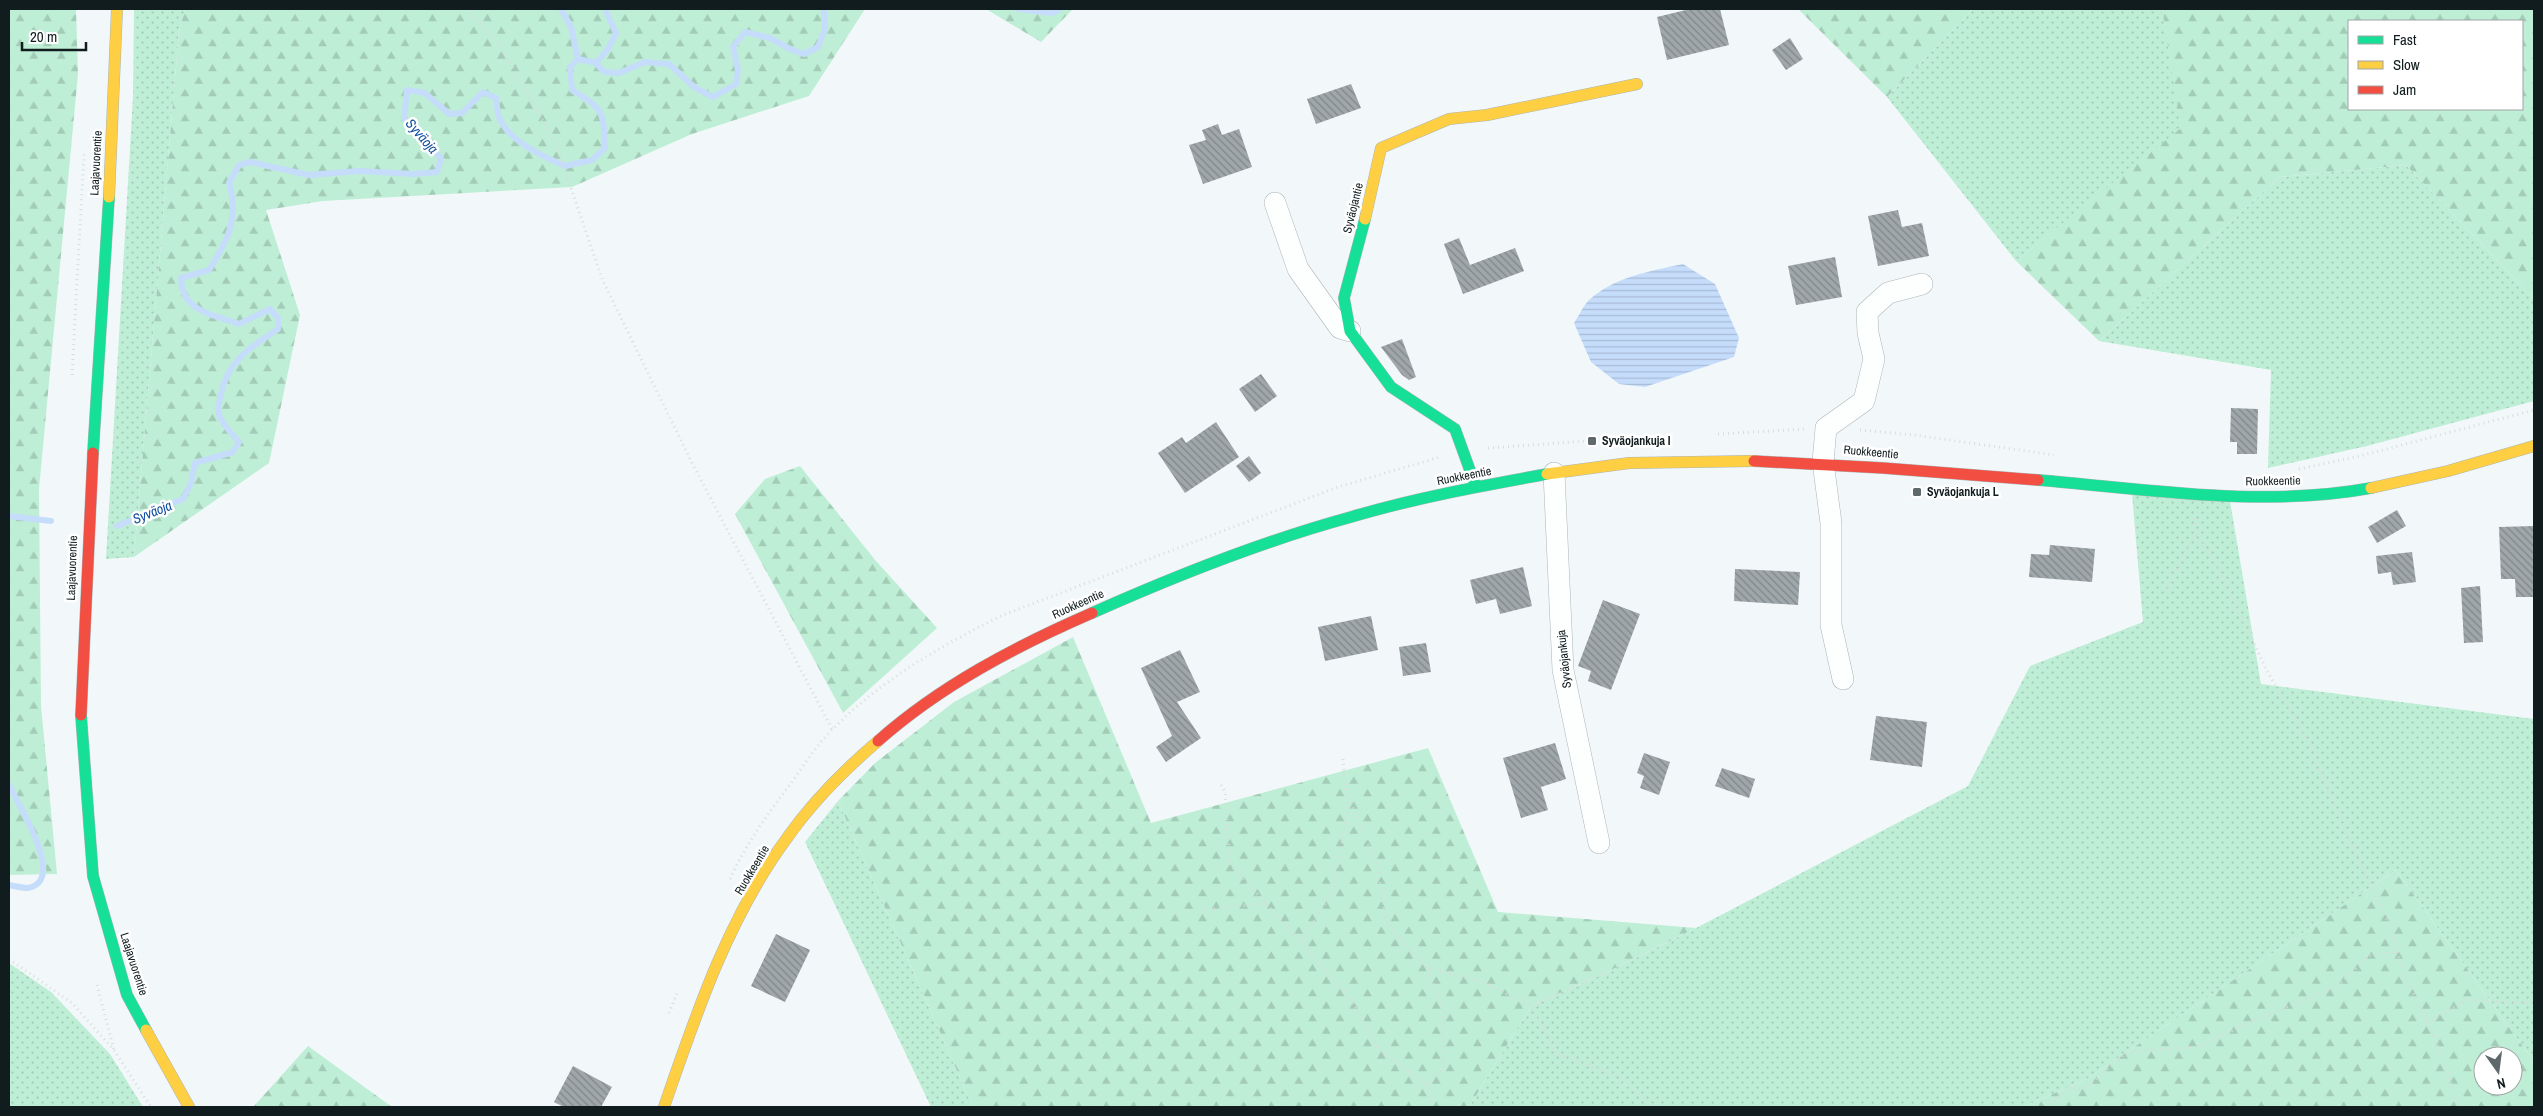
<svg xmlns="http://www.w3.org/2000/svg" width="2543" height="1116" font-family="'Archivo Narrow',sans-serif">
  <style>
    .grass { fill: url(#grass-dots) }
    .forest { fill: url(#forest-firs); fill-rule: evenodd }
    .water { fill: url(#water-rules) }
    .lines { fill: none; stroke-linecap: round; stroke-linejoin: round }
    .stream { stroke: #c5dcfb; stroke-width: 6 }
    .building { fill: url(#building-back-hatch) }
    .street-casing { stroke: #acb5b6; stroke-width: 22 }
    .fast-casing { stroke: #acb5b6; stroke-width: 12 }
    .slow-casing { stroke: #acb5b6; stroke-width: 12 }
    .jam-casing { stroke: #acb5b6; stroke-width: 12 }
    .path { stroke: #d9dcdc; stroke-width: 3; stroke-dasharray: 1 4; stroke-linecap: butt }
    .street { stroke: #fdfefe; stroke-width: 21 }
    .fast { stroke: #16e098; stroke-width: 11 }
    .slow { stroke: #ffcf43; stroke-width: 11 }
    .jam { stroke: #f24e42; stroke-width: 11 }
    .poi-dot { fill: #5f696b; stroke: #fff; stroke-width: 2 }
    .labels { text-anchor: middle; stroke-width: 5; stroke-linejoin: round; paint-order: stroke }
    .street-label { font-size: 12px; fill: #101c1e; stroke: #fff }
    .poi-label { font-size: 12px; font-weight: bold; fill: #101c1e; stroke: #fff; text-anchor: start }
    .water-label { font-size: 14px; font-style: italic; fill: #0f4d9f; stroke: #fff }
  </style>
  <defs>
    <pattern id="grass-dots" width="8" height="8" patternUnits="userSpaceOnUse" patternTransform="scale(1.25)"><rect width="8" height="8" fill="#bfeed6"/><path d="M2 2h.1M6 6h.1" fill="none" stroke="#a3ccb7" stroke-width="1.8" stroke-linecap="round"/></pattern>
    <pattern id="forest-firs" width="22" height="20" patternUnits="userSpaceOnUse" patternTransform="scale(1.25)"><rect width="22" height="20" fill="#bfeed6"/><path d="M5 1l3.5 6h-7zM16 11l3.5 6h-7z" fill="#a3ccb7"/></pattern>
    <pattern id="water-rules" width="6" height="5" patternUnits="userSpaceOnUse" patternTransform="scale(1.25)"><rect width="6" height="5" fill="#c5dcfb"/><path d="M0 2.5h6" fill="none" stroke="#a8bcd7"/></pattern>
    <pattern id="building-back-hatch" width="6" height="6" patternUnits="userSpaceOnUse" patternTransform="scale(1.25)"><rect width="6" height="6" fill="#9fa7aa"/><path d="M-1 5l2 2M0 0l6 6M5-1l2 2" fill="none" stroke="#80878a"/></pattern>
  </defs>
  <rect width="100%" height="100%" fill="#f2f8fa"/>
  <path class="grass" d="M134,9H185L179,31L134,557L106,559L133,97Z
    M1973,9H2162L2182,128L2016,261L1887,97Z
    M2406,165L2534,299V401L2367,446L2268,468L2271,370L2099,341L2280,177Z
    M2132,494L2230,501L2261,684L2534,719V1062L2396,870L2087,1079L2023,1107H1469L1531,1006L1605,973L1696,928L1968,786L2030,666L2143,622Z
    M838,801L973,1107H931L805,842Z
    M9,963L51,992L110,1054L143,1107H9Z"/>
  <path class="forest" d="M9,9H76L78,74L39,489L41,706L57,874L9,875Z
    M185,9H865L809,96L692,134L572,187L323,201L266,210L300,315L269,463L134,557L179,31Z
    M986,9H1073L1041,42Z
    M1798,9H1973L1887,97Z
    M2162,9H2534V299L2406,165L2280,177L2099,341L2016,261L2181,128ZM2522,21V109H2349V21Z
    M800,466L876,561L937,628L843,713L735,514L765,479Z
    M1073,637L1151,823L1428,748L1498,912L1696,928L1605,973L1531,1006L1469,1107H973L838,801L875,763L954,702Z
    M2396,870L2534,1062V1107H2023L2087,1079ZM2483,1056H2513V1086H2483Z
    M308,1046L392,1107H253Z"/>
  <path class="water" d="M1683,264L1715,284L1739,338L1734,357L1645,387L1619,384L1591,362L1574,323C1579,316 1583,306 1589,300C1614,277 1651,271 1683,264Z"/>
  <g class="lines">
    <path class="stream" d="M561,9L571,27L578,59
      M1018,9L1052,13L1060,9
      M596,63L608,49L616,33L605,9
      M9,516L51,521
      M117,526L183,499L191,483L195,463L233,452L239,442C231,433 220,422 218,410C218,405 220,399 221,394C227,361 252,346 278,329V318L270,309L239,324C211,314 182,312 181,278L209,270C228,240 239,219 229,183L239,165L250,162L309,175L359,171L414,174L437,172L441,158L404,119L407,90L425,93L449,114L462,113L483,92L496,98C497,104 497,112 499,117C509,142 543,156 565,166L592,160L605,148C603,111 605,110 572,90L570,67L578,59L596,63L604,72L619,73L645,62L669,64L694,87L713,97L736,84L738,70L733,47L745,32L770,38L790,49L804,54L818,47L825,29L824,9
      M9,785C17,803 68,881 28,888C23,888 14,886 9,885"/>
  </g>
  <path class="building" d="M1690,9H1720L1729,45L1667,60L1657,17Z
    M1790,38L1803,59L1786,70L1772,50Z
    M1351,84L1361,108L1316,124L1307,99Z
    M1218,124L1222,135L1239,129L1252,167L1203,184L1189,145L1206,140L1202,130Z
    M1898,210L1902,227L1922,223L1929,256L1878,266L1868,216Z
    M1459,238L1470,265L1515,248L1524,271L1463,294L1444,244Z
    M1835,257L1842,297L1796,305L1788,266Z
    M1402,339L1416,377L1409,380L1402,375L1381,347Z
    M1261,374L1277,396L1255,412L1239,389Z
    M2231,408L2258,409L2257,454H2237V442H2230Z
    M1216,422L1239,457L1185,493L1158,453L1182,437L1186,443Z
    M1249,456L1261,473L1249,482L1236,466Z
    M2397,510L2406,526L2377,543L2368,527Z
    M2534,526V597H2516L2515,579H2501L2499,527Z
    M2050,545L2095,549L2092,582L2029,577L2031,554L2049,555Z
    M2412,552L2416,582L2393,585L2391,572L2378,574L2376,556Z
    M1523,567L1532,606L1500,614L1496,599L1476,604L1470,580Z
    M1735,569L1800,572L1798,605L1734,601Z
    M2480,586L2483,642L2464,643L2461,588Z
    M1603,600L1640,614L1611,690L1588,681L1591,671L1578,666Z
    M1371,616L1378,650L1325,661L1318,627Z
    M1426,643L1431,672L1403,676L1399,647Z
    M1180,650L1200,692L1177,702L1201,738L1166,762L1156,747L1172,736L1141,668Z
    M1876,716L1927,722L1922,767L1870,760Z
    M1555,743L1566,779L1541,787L1548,810L1521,818L1503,758Z
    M1644,753L1670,762L1659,795L1640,788L1644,776L1637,773Z
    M1722,768L1755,779L1749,798L1715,786Z
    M776,934L810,950L785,1002L751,986Z
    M573,1066L612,1087L601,1107H564L554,1102Z"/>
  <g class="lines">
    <g class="street-casing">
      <path id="street" d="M1275,203L1298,269L1340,328L1350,331
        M1554,473L1563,670L1599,843
        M1843,679L1831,625V523L1823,462L1826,428L1864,401L1874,359L1868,333L1867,312L1888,293L1922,284"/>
    </g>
    <g class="fast-casing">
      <path id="fast" d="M1365,219L1344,298L1350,331L1391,387L1455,429L1476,487
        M93,453L109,197
        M2038,480C2148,489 2262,508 2371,488
        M1092,613C1175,576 1263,541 1351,517C1415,498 1481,486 1547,474
        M81,715L93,876L127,995L146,1030"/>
    </g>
    <g class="slow-casing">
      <path id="slow" d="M109,197L117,9
        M1365,219L1381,148L1449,119L1487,115L1637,84
        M1547,474L1629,463L1754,461
        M2371,488L2448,471L2534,446
        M146,1030L189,1107
        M664,1107C696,1014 728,918 787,838C813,801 844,770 878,741"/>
    </g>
    <g class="jam-casing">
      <path id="jam" d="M1754,461L1883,468L2038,480
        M81,715L93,453
        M878,741C940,686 1016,646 1092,613"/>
    </g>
    <path class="path" d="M466,9L499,44L555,142L603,281L690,459L832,729
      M72,375L84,154
      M1860,430L1914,435L2054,455
      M1718,434L1806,429
      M1488,448L1587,441
      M2299,469L2360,456L2534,410
      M2196,534L2215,561L2266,669L2308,741L2345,830L2391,928L2403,973L2428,1022
      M2165,592L2196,534L2195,517
      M1343,759L1346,792L1376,862L1387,923L1427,968L1480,981L1531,1006L1556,1053L1612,1074L1655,1107
      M1221,785L1225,792L1230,864L1301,942L1334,889L1349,800
      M730,879C746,844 766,816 789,786C803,767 816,745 833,729C881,680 942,645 1003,615L1338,487L1440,457
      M1204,910L1265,903
      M1301,942L1352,1001L1379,1050L1426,1085L1432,1107
      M9,959L72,1003L114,1050L151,1107
      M97,985L114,1050
      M1531,1006L1605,973
      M669,1013L677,993
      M1426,1085L1444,1067V1012L1427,969
      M2047,1107L2069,1087L2084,1089L2127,1052L2198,1047L2250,1022L2338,986L2369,955L2397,952
      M2460,1107L2428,1022L2467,1000L2530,1003L2534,1000"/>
    <use href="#street" class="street"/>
    <use href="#fast" class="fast"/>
    <use href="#slow" class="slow"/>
    <use href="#jam" class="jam"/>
  </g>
  <g class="poi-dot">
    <rect x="1587" y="436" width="10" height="10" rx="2.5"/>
    <rect x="1912" y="487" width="10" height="10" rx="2.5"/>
  </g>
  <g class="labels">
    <g class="street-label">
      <text transform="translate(96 163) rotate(-87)" y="4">Laajavuorentie</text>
      <text transform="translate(1353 208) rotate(-76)" y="4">Syväojantie</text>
      <text transform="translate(1871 452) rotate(5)" y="4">Ruokkeentie</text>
      <text transform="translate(1464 476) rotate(-11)" y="4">Ruokkeentie</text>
      <text transform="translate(2273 481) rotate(-1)" y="4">Ruokkeentie</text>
      <text transform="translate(72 568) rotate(-88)" y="4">Laajavuorentie</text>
      <text transform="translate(1078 604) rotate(-24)" y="4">Ruokkeentie</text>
      <text transform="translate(1564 659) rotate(-96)" y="4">Syväojankuja</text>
      <text transform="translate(752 870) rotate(-59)" y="4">Ruokkeentie</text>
      <text transform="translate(134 964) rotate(72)" y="4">Laajavuorentie</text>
    </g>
    <g class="poi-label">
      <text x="1602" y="445">Syväojankuja I</text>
      <text x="1927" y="496">Syväojankuja L</text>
    </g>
    <g class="water-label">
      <text transform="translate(422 136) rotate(49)" y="5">Syväoja</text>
      <text transform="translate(152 512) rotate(-22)" y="5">Syväoja</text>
    </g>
  </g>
  <rect width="2543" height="1116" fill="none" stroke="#101c1e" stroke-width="20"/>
  <rect x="2348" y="20" width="175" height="90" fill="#ffffff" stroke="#9fa4a5"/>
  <rect x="2358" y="36" width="25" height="8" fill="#16e098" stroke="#9fa4a5"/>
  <text x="2393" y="45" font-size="15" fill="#101c1e">Fast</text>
  <rect x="2358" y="61" width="25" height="8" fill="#ffcf43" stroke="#9fa4a5"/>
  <text x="2393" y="70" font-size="15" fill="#101c1e">Slow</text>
  <rect x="2358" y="86" width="25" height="8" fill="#f24e42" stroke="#9fa4a5"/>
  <text x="2393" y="95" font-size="15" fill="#101c1e">Jam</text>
  <g transform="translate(2498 1071) rotate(166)"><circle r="24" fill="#ffffff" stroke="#9fa4a5"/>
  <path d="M0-4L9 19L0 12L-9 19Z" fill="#5f696b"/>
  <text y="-8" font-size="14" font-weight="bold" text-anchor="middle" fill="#101c1e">N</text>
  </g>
  <path d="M22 42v8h64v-8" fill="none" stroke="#101c1e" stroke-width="2.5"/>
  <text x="30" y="42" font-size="15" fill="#101c1e" stroke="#ffffff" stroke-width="4" paint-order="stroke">20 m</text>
</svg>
